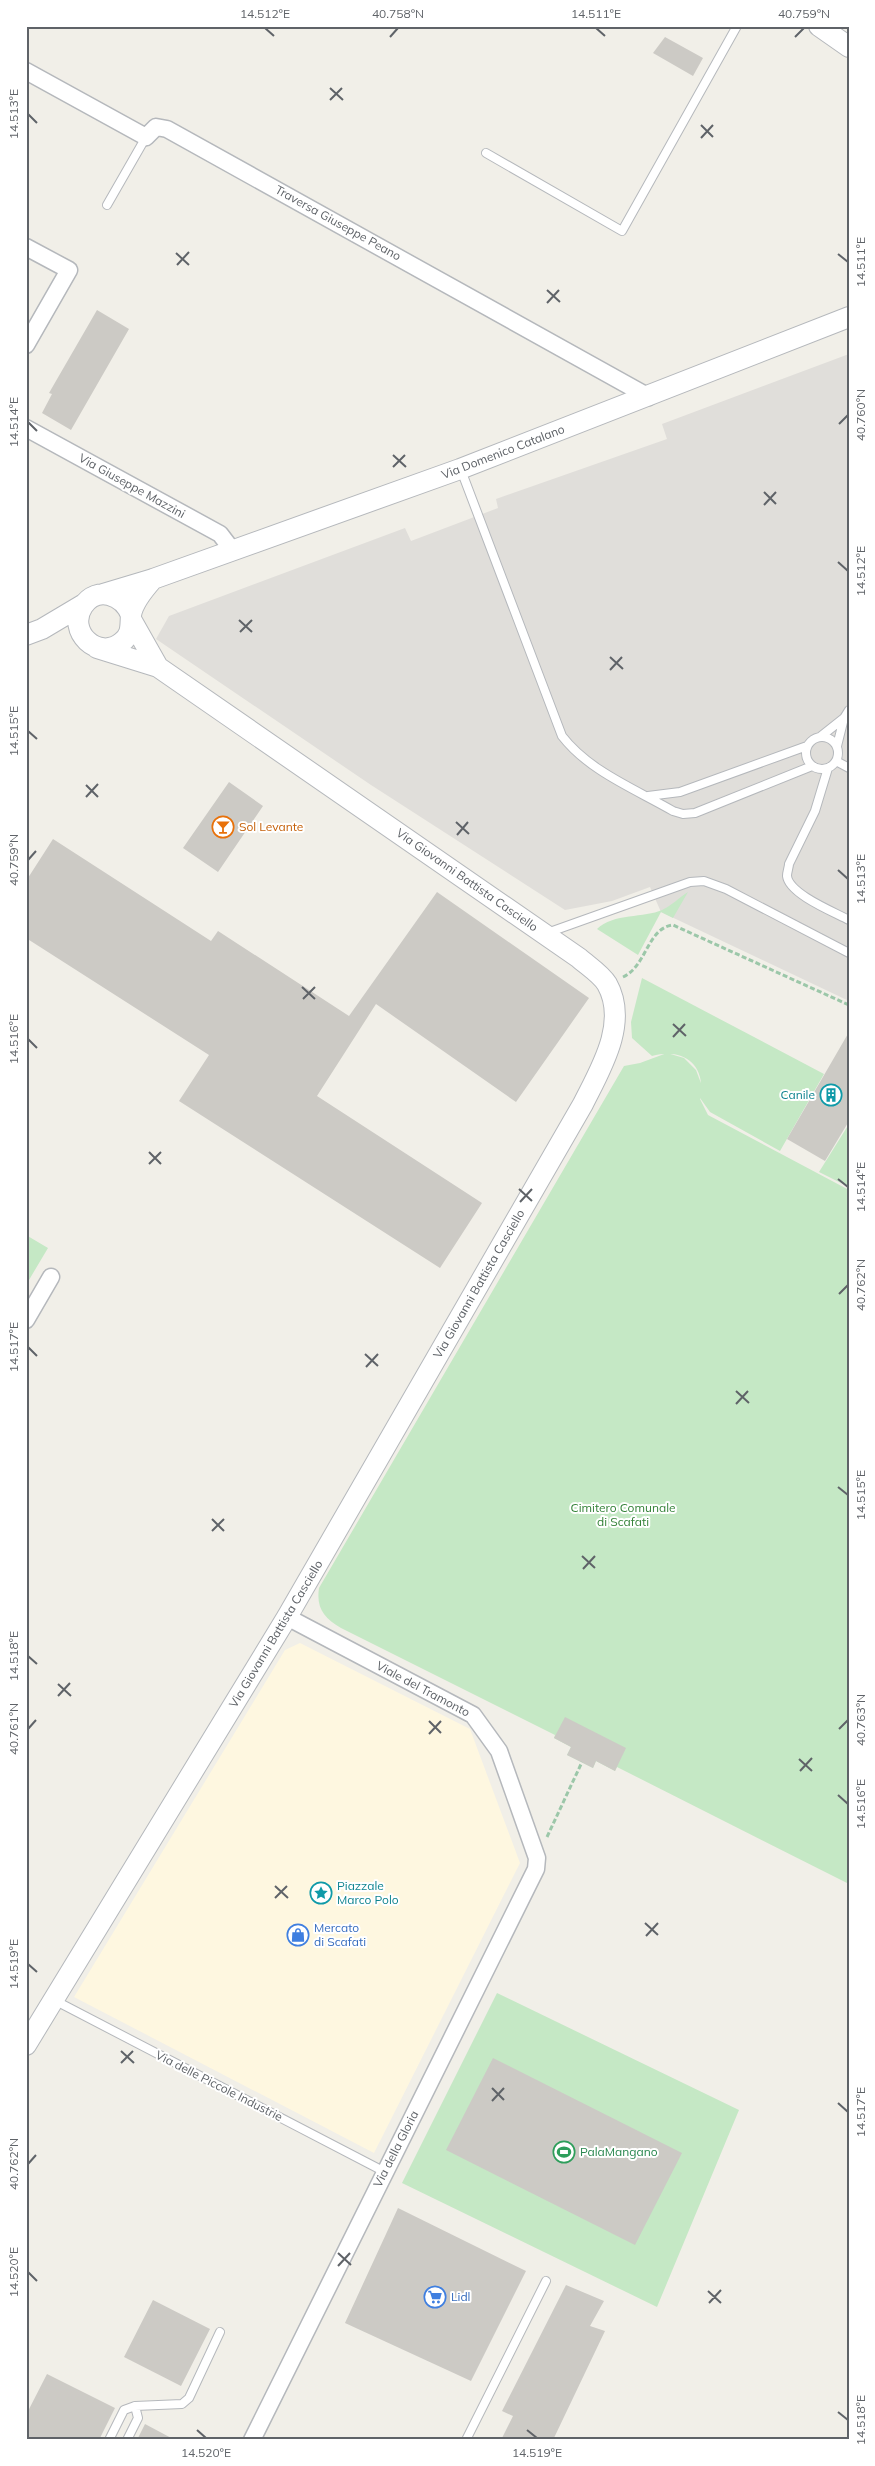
<svg xmlns="http://www.w3.org/2000/svg" width="875" height="2466" font-family="Mulish,sans-serif">
  <style>
    .commercial { fill: #fef7e0 }
    .industrial { fill: #e0deda }
    .green { fill: #c5e8c5 }
    .building { fill: #cccac5 }
    .lines { fill: none; stroke-linecap: round; stroke-linejoin: round }
    .service-casing { stroke: #b5b8bc; stroke-width: 10 }
    .minor-casing { stroke: #b5b8bc; stroke-width: 19 }
    .tertiary-casing { stroke: #b5b8bc; stroke-width: 22 }
    .path { stroke: #9cc7a9; stroke-width: 3; stroke-dasharray: 5 2.5; stroke-linecap: butt }
    .service { stroke: #fff; stroke-width: 8 }
    .minor { stroke: #fff; stroke-width: 16 }
    .tertiary { stroke: #fff; stroke-width: 20 }
    .ticks { fill: none; stroke: #5f6368; stroke-width: 2 }
    .labels { text-anchor: middle; stroke-width: 4; stroke-linejoin: round; paint-order: stroke }
    .street-label { font-size: 12px; fill: #5f6368; stroke: #fff }
    .food-label { font-size: 12px; fill: #c56008; stroke: #fff; text-anchor: start }
    .culture-label { font-size: 12px; fill: #0d838f; stroke: #fff; text-anchor: end }
    .park-label { font-size: 12px; fill: #348238; stroke: #fff }
    .shop-label { font-size: 12px; fill: #366cbe; stroke: #fff; text-anchor: start }
    .leisure-label { font-size: 12px; fill: #27864d; stroke: #fff; text-anchor: start }
    .neatline { fill: none; stroke: #5f6368; stroke-width: 2 }
    .ticks-label { font-size: 12px; text-anchor: middle; fill: #5f6368 }
  </style>
  <rect width="100%" height="100%" fill="#f1efe8"/>
  <path class="commercial" d="M300,1643L470,1729L520,1863L374,2153L74,1997L285,1650Z"/>
  <path class="industrial" d="M849,354V1001L661,912L650,887L612,901L565,910L371,785L156,639L169,616L405,528L411,541L498,508L496,499L667,439L662,424Z"/>
  <path class="green" d="M688,892L673,918L661,912L638,955L597,929C613,913 645,918 662,910C671,906 680,897 688,892Z
    M642,978L824,1074L780,1151L710,1112L700,1098C707,1065 683,1047 652,1056L632,1038L631,1022Z
    M667,1053L684,1058L696,1070L702,1086L700,1099L708,1115L849,1190V1884L617,1767L615,1771L596,1761L593,1768L567,1755L571,1747L554,1738L555,1735L341,1628C324,1618 316,1608 319,1588L624,1066L640,1063Z
    M849,1124V1187L819,1172Z
    M26,1235L48,1248L26,1285Z
    M497,1993L739,2110L657,2307L402,2183Z"/>
  <path class="building" d="M665,37L703,58L693,76L653,53Z
    M97,310L129,329L71,430L42,413L52,394L49,393Z
    M229,782L263,806L218,872L183,848Z
    M53,839L211,941L218,931L349,1016L437,892L589,998L516,1102L376,1004L317,1096L482,1203L440,1268L179,1101L209,1055L26,938V881Z
    M849,1032V1121L825,1161L787,1139Z
    M565,1717L626,1748L615,1771L596,1761L593,1768L567,1755L571,1747L554,1738Z
    M493,2058L682,2153L635,2245L446,2150Z
    M398,2208L526,2271L471,2381L345,2323Z
    M566,2285L604,2301L590,2326L605,2331L553,2440H501L513,2416L502,2411Z
    M153,2300L210,2329L181,2386L124,2357Z
    M47,2374L115,2408L99,2440H26V2415Z
    M145,2424L175,2440H137Z"/>
  <g class="lines">
    <g class="service-casing">
      <path id="service" d="M486,153L622,231L737,26
        M107,205L146,137
        M461,470L562,736C589,771 635,789 673,811L683,814L695,813L812,766
        M806 753a16 16 0 1 1 32 0a16 16 0 1 1-32 0Z
        M820,737L844,718
        M837,746L844,718L849,710
        M836,761L849,768
        M828,768L815,811L789,864C789,867 787,872 787,876C789,894 834,912 849,920
        M648,796L680,792L807,746
        M547,933L690,882L704,881L726,889L849,953
        M54,2000L385,2172
        M109,2440L124,2410L135,2406L182,2404L189,2398L220,2332
        M127,2440L138,2418L135,2406
        M466,2440L546,2281"/>
    </g>
    <g class="minor-casing">
      <path id="minor" d="M26,71L146,137L156,127L167,129L649,397
        M26,247L69,270L26,345
        M26,428L220,534L233,551
        M26,1320L51,1277
        M252,2440L536,1869L537,1858L499,1751L473,1715L287,1617"/>
    </g>
    <g class="tertiary-casing">
      <path id="tertiary" d="M819,26L849,47
        M103,594L153,579L460,469L849,317
        M131,615C123,595 97,585 83,606C66,631 98,662 122,642C132,634 130,626 131,615C133,602 145,588 153,579
        M132,621L158,667
        M26,635L42,629L84,604
        M26,2045L287,1617L583,1104C600,1070 629,1023 607,984C601,974 588,966 579,958L158,667L97,648"/>
    </g>
    <path class="path" d="M623,977C647,966 647,928 673,925L849,1005
      M547,1837L582,1762"/>
    <use href="#service" class="service"/>
    <use href="#minor" class="minor"/>
    <use href="#tertiary" class="tertiary"/>
  </g>
  <path class="ticks" d="M265,28L274,36M596,28L605,36M390,37L398,28M795,37L804,28M330,88L343,100M330,100L342,88M28,114L37,123M701,125L713,137M701,138L713,125M176,253L189,265M838,254L848,262M177,265L189,252M547,290L560,302M547,303L559,290M28,422L37,431M839,424L848,415M393,455L406,467M393,467L405,455M764,492L776,504M764,505L776,492M838,562L848,571M239,620L252,632M240,632L252,620M610,657L623,669M610,670L622,657M28,731L37,739M86,785L98,797M86,797L98,784M456,822L469,834M457,835L468,822M28,860L36,851M838,870L848,879M302,987L315,999M303,999L315,987M673,1024L686,1036M673,1037L685,1024M28,1039L37,1048M149,1152L161,1164M149,1164L161,1152M838,1179L848,1187M519,1189L532,1201M520,1202L532,1189M839,1294L848,1285M28,1347L37,1356M365,1354L378,1366M366,1367L378,1354M736,1391L749,1403M736,1404L748,1391M838,1487L848,1495M212,1519L224,1531M212,1531L224,1519M582,1556L595,1568M583,1569L595,1556M28,1656L37,1664M58,1684L71,1696M58,1696L70,1683M429,1721L441,1733M28,1729L36,1720M839,1729L848,1720M429,1734L441,1721M799,1759L812,1771M800,1771L812,1758M838,1795L848,1804M275,1886L288,1898M275,1898L287,1886M645,1923L658,1935M646,1936L658,1923M28,1964L37,1972M121,2051L134,2063M121,2063L133,2051M492,2088L504,2100M492,2101L504,2088M838,2103L848,2112M28,2164L36,2155M338,2253L351,2265M338,2266L350,2253M28,2272L37,2281M708,2291L721,2303M709,2303L721,2290M838,2412L848,2420M197,2430L206,2438M527,2430L537,2438"/>
  <defs>
    <g id="bar-ring" transform="scale(1.125)"><circle r="9.5" fill="#fff" stroke="#e8710a" stroke-width="1.5"/><path d="M-6-5H6L.8 .8V4.5H3.5V6h-7V4.5H-.8V.8Z" fill="#e8710a"/></g>
    <g id="building-ring" transform="scale(1.125)"><circle r="9.5" fill="#fff" stroke="#0f9aa8" stroke-width="1.5"/><path d="M-4-6H4V6H1V3H-1V6H-4ZM-2.5-4.3h1.7v1.8h-1.7ZM.8-4.3h1.7v1.8H.8ZM-2.5-1h1.7V.8h-1.7ZM.8-1h1.7V.8H.8Z" fill="#0f9aa8"/></g>
    <g id="sight-ring" transform="scale(1.125)"><circle r="9.5" fill="#fff" stroke="#0f9aa8" stroke-width="1.5"/><path d="M0-6L1.8-2.2L6-1.7L2.9 1.2L3.7 5.4L0 3.3L-3.7 5.4L-2.9 1.2L-6-1.7L-1.8-2.2Z" fill="#0f9aa8"/></g>
    <g id="shop-ring" transform="scale(1.125)"><circle r="9.5" fill="#fff" stroke="#3f7fe0" stroke-width="1.5"/><path d="M-5-2.5h2.3a2.7 3.5 0 0 1 5.4 0H5L5.5 6h-11ZM-1.5-2.5h3a1.5 2.3 0 0 0-3 0Z" fill="#3f7fe0"/></g>
    <g id="stadium-ring" transform="scale(1.125)"><circle r="9.5" fill="#fff" stroke="#2e9e5b" stroke-width="1.5"/><path d="M0-5a6.5 5 0 1 0 0 10a6.5 5 0 1 0 0-10ZM-3.5-1.8h7v3.6h-7Z" fill="#2e9e5b"/></g>
    <g id="supermarket-ring" transform="scale(1.125)"><circle r="9.5" fill="#fff" stroke="#3f7fe0" stroke-width="1.5"/><path d="M-6-5.5h2.5l.6 2H6L4.5 2H-2.5L-4.4-4H-6ZM-1.5 3.2a1.3 1.3 0 1 0 .1 0ZM3 3.2a1.3 1.3 0 1 0 .1 0Z" fill="#3f7fe0"/></g>
  </defs>
  <g fill-rule="evenodd">
    <use href="#bar-ring" x="223" y="827"/>
    <use href="#building-ring" x="831" y="1095"/>
    <use href="#sight-ring" x="321" y="1893"/>
    <use href="#shop-ring" x="298" y="1935"/>
    <use href="#stadium-ring" x="564" y="2152"/>
    <use href="#supermarket-ring" x="435" y="2297"/>
  </g>
  <g class="labels">
    <g class="street-label">
      <text transform="translate(338 223) rotate(29)" y="4">Traversa Giuseppe Peano</text>
      <text transform="translate(503 452) rotate(-21)" y="4">Via Domenico Catalano</text>
      <text transform="translate(132 486) rotate(29)" y="4">Via Giuseppe Mazzini</text>
      <text transform="translate(467 880) rotate(35)" y="4">Via Giovanni Battista Casciello</text>
      <text transform="translate(479 1284) rotate(-60)" y="4">Via Giovanni Battista Casciello</text>
      <text transform="translate(276 1634) rotate(-59)" y="4">Via Giovanni Battista Casciello</text>
      <text transform="translate(423 1689) rotate(28)" y="4">Viale del Tramonto</text>
      <text transform="translate(219 2086) rotate(27)" y="4">Via delle Piccole Industrie</text>
      <text transform="translate(396 2149) rotate(-63)" y="4">Via della Gloria</text>
    </g>
    <g class="food-label">
      <text x="239" y="831">Sol Levante</text>
    </g>
    <g class="culture-label">
      <text x="815" y="1099">Canile</text>
      <text x="337" y="1890" text-anchor="start">Piazzale<tspan x="337" dy="14">Marco Polo</tspan></text>
    </g>
    <g class="park-label">
      <text x="623" y="1512">Cimitero Comunale<tspan x="623" dy="14">di Scafati</tspan></text>
    </g>
    <g class="shop-label">
      <text x="314" y="1932">Mercato<tspan x="314" dy="14">di Scafati</tspan></text>
      <text x="451" y="2301">Lidl</text>
    </g>
    <g class="leisure-label">
      <text x="580" y="2156">PalaMangano</text>
    </g>
  </g>
  <rect width="875" height="2466" fill="none" stroke="#ffffff" stroke-width="55"/>
  <rect x="28" y="28" width="820" height="2410" class="neatline"/>
  <g class="ticks-label">
    <text x="265" y="18">14.512°E</text>
    <text x="398" y="18">40.758°N</text>
    <text x="596" y="18">14.511°E</text>
    <text x="804" y="18">40.759°N</text>
    <text transform="translate(14 114) rotate(-90)" y="4">14.513°E</text>
    <text transform="translate(861 262) rotate(-90)" y="4">14.511°E</text>
    <text transform="translate(861 415) rotate(-90)" y="4">40.760°N</text>
    <text transform="translate(14 422) rotate(-90)" y="4">14.514°E</text>
    <text transform="translate(861 571) rotate(-90)" y="4">14.512°E</text>
    <text transform="translate(14 731) rotate(-90)" y="4">14.515°E</text>
    <text transform="translate(14 860) rotate(-90)" y="4">40.759°N</text>
    <text transform="translate(861 879) rotate(-90)" y="4">14.513°E</text>
    <text transform="translate(14 1039) rotate(-90)" y="4">14.516°E</text>
    <text transform="translate(861 1187) rotate(-90)" y="4">14.514°E</text>
    <text transform="translate(861 1285) rotate(-90)" y="4">40.762°N</text>
    <text transform="translate(14 1347) rotate(-90)" y="4">14.517°E</text>
    <text transform="translate(861 1495) rotate(-90)" y="4">14.515°E</text>
    <text transform="translate(14 1656) rotate(-90)" y="4">14.518°E</text>
    <text transform="translate(861 1720) rotate(-90)" y="4">40.763°N</text>
    <text transform="translate(14 1729) rotate(-90)" y="4">40.761°N</text>
    <text transform="translate(861 1804) rotate(-90)" y="4">14.516°E</text>
    <text transform="translate(14 1964) rotate(-90)" y="4">14.519°E</text>
    <text transform="translate(861 2112) rotate(-90)" y="4">14.517°E</text>
    <text transform="translate(14 2164) rotate(-90)" y="4">40.762°N</text>
    <text transform="translate(14 2272) rotate(-90)" y="4">14.520°E</text>
    <text transform="translate(861 2420) rotate(-90)" y="4">14.518°E</text>
    <text x="206" y="2457">14.520°E</text>
    <text x="537" y="2457">14.519°E</text>
  </g>
</svg>
